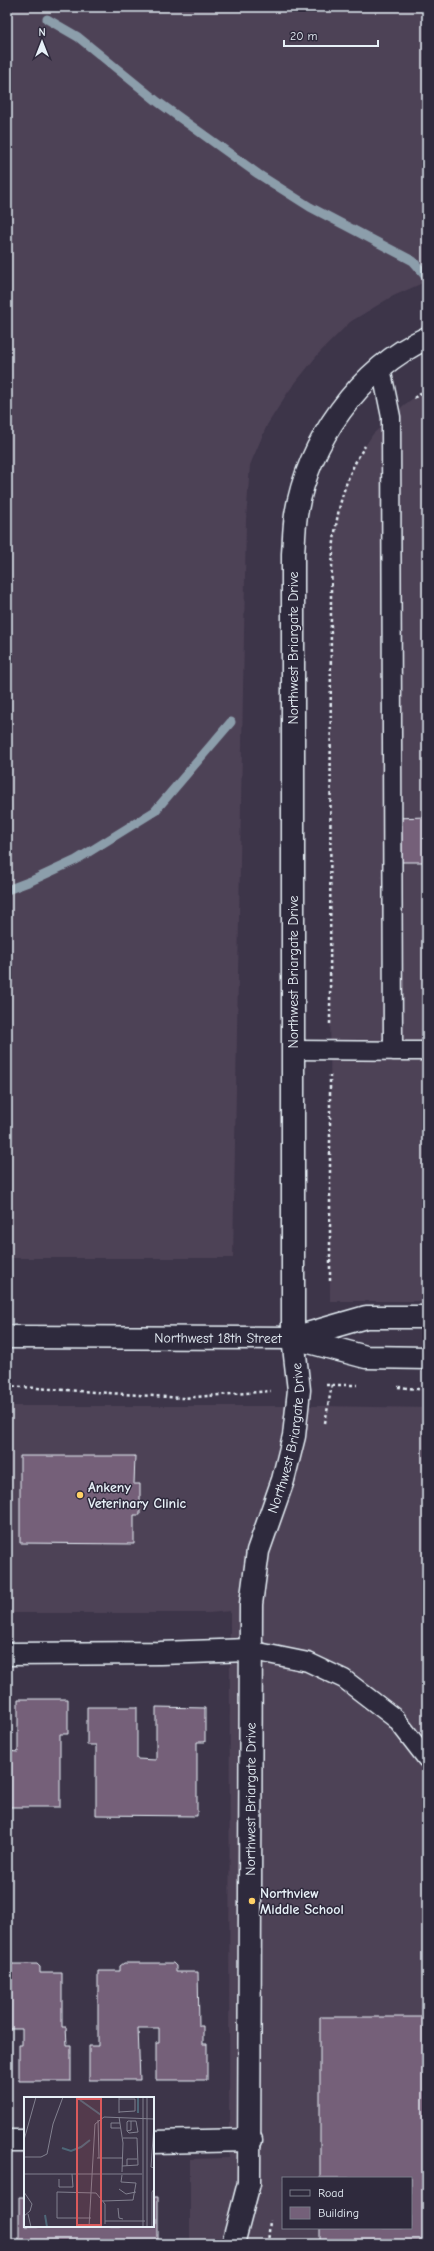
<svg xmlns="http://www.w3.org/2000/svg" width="434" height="2251" font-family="'Comic Neue',sans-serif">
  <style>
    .built { fill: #4e4257; fill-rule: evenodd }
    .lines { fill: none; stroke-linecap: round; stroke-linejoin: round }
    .stream { stroke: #8c9eab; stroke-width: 9 }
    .building { fill: #746079; stroke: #e8f1f8 }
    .service-casing { stroke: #e8f1f8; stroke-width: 21 }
    .minor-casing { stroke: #e8f1f8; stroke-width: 25 }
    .secondary-casing { stroke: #e8f1f8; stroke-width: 25 }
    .path { stroke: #e8f1f8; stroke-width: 2.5; stroke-dasharray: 3 3; stroke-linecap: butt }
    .service { stroke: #2f2a3d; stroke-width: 18 }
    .minor { stroke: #2f2a3d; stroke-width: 22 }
    .secondary { stroke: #2f2a3d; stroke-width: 22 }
    .poi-dot { fill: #ffd166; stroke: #2f2a3d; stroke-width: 1.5 }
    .labels { text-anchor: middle; stroke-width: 3; stroke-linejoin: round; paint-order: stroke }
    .street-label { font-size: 14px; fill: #e8f1f8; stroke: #2f2a3d }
    .poi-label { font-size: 14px; font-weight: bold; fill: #e8f1f8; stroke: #2f2a3d; text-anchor: start }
    .inset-river { fill: none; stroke: #4e6778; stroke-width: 2 }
    .inset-road { fill: none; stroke: #81808f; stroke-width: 1 }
    .view { fill: #da5a5c; fill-opacity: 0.15; stroke: #da5a5c; stroke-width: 2 }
    .inset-edge { fill: none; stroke: #e8f1f8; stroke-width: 2 }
  </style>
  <rect width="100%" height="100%" fill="#3d3549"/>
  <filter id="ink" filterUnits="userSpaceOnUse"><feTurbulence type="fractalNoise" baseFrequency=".025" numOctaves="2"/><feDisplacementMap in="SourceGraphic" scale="8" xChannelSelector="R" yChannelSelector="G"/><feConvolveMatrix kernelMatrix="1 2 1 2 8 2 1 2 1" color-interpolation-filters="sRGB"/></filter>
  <g filter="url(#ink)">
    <path class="built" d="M7,7H427V281L391,297L350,322L319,353L288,392L267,425L250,465L246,520L233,1258H7Z
      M427,388V1301H330L331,589L333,540L337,513L348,474L360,454L373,434L404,405Z
      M7,1406H321L427,1408V2244H190V2159L229,2158L230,1611L208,1613H7ZM283,2178H411V2228H283Z"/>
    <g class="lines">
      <path class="stream" d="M47,19L78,37L158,102L258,174L310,207L413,261L427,277
        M7,890L31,881L76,860L155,811L231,722"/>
    </g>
    <path class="building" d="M427,817V862H395V818Z
      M20,1456H135L134,1484H140V1515H134V1544L20,1543Z
      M18,1699H68V1734H60V1807H7V1751L18,1752Z
      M87,1707H137V1759L156,1760V1707L205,1708V1742H197V1816L96,1815V1745H87Z
      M124,1963H173L176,1966V1972H198L199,2026H203V2044H207V2080H156V2043H159V2028H138L140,2080H89V2046H98V1971H120V1966Z
      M7,1964H37L40,1967V1973H62V2027H66L67,2045H71V2081H19V2045H22V2029H7Z
      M320,2017H427V2242L320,2241V2228H411V2178H320Z
      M19,2197H25V2226H153V2197H158V2244H19Z"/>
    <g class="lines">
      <g class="service-casing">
        <path id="service" d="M381,368L391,417L393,1051
          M293,1050L427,1051
          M249,1650L308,1662L344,1679L396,1719L427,1759"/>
      </g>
      <g class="minor-casing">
        <g id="minor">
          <path d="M7,1654L160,1653L249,1650"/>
          <path d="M7,2141H25"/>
          <path d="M153,2142L251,2140"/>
          <path id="s1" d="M233,2244L249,2183L251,1604L258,1551L283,1480L294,1436L299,1390L293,1338V554C294,541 294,528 296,515C308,442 359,369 427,338"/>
        </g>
      </g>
      <g class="secondary-casing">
        <g id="secondary">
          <path id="s2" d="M7,1337L293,1338L366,1317H427"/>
          <path d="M294,1338L366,1357L427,1358"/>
        </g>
      </g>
      <path class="path" d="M414,398L427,388
        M330,1024L331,589C333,538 336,490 365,446
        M330,1281V1075
        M326,1385H357
        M7,1386L182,1398L271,1391
        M398,1387L427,1390
        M325,1423L332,1384
        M268,2244L270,2220"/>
      <use href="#service" class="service"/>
      <use href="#minor" class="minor"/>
      <use href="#secondary" class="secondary"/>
    </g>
  </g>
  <g class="poi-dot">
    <circle cx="80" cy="1495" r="4"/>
    <circle cx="252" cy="1901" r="4"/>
  </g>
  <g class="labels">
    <g class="street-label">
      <text transform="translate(293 648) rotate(-90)" y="5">Northwest Briargate Drive</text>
      <text transform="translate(293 972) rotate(-90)" y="5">Northwest Briargate Drive</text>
      <text dy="5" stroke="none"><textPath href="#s2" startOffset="211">Northwest 18th Street</textPath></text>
      <text dy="5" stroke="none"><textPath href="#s1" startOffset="813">Northwest Briargate Drive</textPath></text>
      <text dy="5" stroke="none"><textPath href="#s1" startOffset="447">Northwest Briargate Drive</textPath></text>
    </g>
    <g class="poi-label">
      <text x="88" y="1492">Ankeny<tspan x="88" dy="16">Veterinary Clinic</tspan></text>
      <text x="260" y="1898">Northview<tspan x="260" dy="16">Middle School</tspan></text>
    </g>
  </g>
  <g transform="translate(24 2097)">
    <rect width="130" height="130" fill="#3d3549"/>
    <path class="inset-river" d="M56,3L77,18M114,16V1M38,51L47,54L57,50L66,43M21,118L23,130"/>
    <path class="inset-road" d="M95,15L111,14V2H95M95,16V0M95,20L99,46L98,75M74,23L75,61M96,26H87V31H97M130,27L127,70L130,71M103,34L105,36L114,35L112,24H104L103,25V34L107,33V24M0,43L12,0M0,60H17L23,57L29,27L39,0M73,61H98M98,69L114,68L113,41H99M103,69V62H113M0,77H118M48,77L49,90M35,82V90H49M95,92L102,97L112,95M0,95L8,107L6,114L0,119M79,104L109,103L112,86L97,85L98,78M94,111L95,121L99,122M4,117L7,130M67,121H33V95L72,96L81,107V127M81,124H121M65,130L71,27L80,20L130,22M119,130V0M123,130V0M128,130V95L130,92"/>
    <path class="view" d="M53,2H77V128H53Z"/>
    <rect width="130" height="130" class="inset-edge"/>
  </g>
  <rect width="434" height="2251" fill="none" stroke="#2f2a3d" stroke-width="24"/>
  <rect x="12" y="12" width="410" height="2227" fill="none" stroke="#e8f1f8" stroke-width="1.5" filter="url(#ink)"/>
  <rect x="282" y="2177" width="130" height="52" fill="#2f2a3d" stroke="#797a88"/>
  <rect x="290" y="2190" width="20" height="6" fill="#2f2a3d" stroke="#797a88"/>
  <text x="318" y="2197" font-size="12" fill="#e8f1f8">Road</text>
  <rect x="290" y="2207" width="20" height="12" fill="#746079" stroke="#797a88"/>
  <text x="318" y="2217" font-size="12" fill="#e8f1f8">Building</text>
  <g transform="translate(42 42)" stroke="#2f2a3d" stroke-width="3" paint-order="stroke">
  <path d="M0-3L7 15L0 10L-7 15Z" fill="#e8f1f8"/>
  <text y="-6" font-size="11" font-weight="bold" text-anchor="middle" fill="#e8f1f8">N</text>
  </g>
  <path d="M284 40v6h94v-6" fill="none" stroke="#e8f1f8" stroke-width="2"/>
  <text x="290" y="40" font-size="12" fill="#e8f1f8" stroke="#2f2a3d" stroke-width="3" paint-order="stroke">20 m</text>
</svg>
